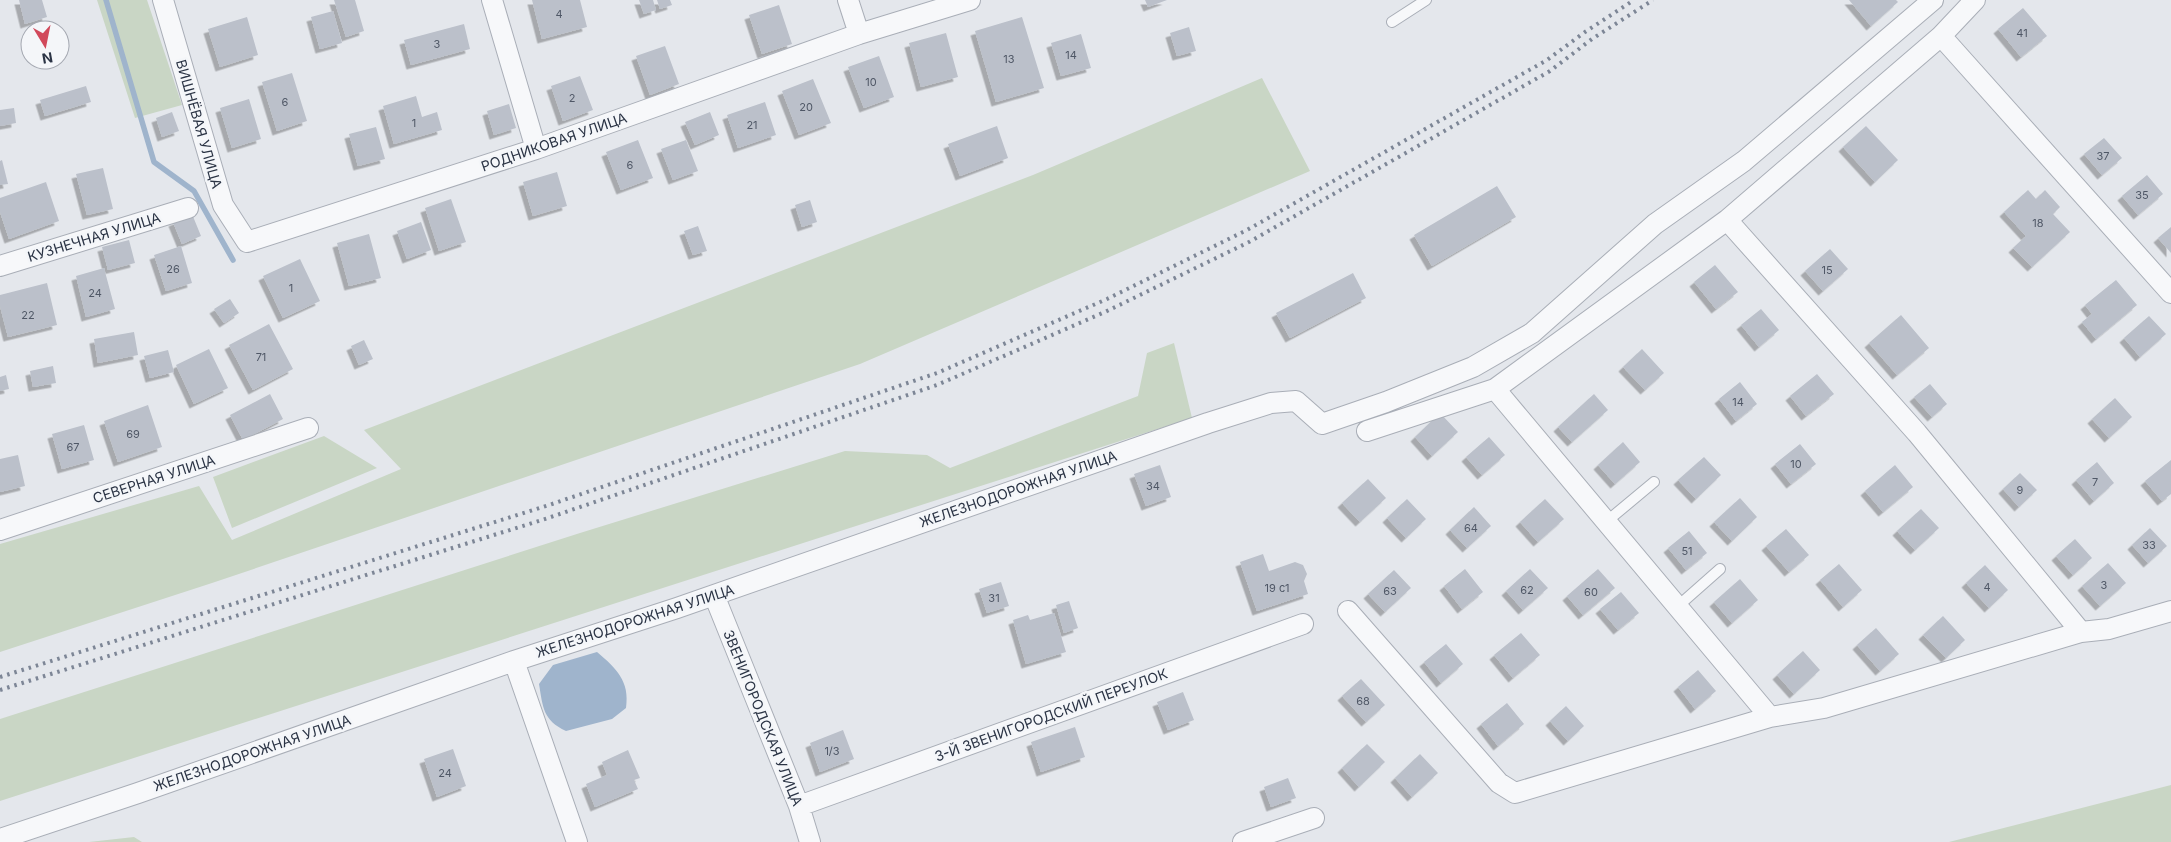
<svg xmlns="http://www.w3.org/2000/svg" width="2171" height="842" font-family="Inter,sans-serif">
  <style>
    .green { fill: #c9d6c5 }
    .water { fill: #9fb4cc }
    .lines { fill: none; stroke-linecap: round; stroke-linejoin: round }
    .stream { stroke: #9fb4cc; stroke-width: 5.5 }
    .building { fill: #bbc0ca; filter: url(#shadow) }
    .service-casing { stroke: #a9aeb7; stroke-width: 12 }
    .minor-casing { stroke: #a9aeb7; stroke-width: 22 }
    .service { stroke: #f7f8fa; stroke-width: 10 }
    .minor { stroke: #f7f8fa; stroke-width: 20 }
    .rail { stroke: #7d8696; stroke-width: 4; stroke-dasharray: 2.5 5; stroke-linecap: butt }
    .labels { text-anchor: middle; stroke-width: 5; stroke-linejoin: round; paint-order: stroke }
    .number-label { font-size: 11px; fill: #4f5766 }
    .street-label { font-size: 14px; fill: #2b3445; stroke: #f4f6f9 }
  </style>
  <defs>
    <filter id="shadow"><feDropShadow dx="-4.5" dy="4.5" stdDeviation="0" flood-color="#0004"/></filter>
  </defs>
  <rect width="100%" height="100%" fill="#e4e7ec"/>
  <path class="green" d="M97,0H147L182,105L135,118Z
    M1262,78L1310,171L860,364L212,583L0,652V544L199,486L232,540L401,469L364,430L1033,175Z
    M1174,343L1192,418L0,801V719L580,533L845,451L927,455L950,468L1138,396L1147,353Z
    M324,436L377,468L232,528L213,477Z
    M2171,785V842H1949Z
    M134,837L142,842H89Z"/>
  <path class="water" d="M597,652C616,668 630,681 626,708L612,719L566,731C543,720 543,708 539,684L553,665Z"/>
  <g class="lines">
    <path class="stream" d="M106,0L154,162L194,191L233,260"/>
  </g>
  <path class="building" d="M19,0H42L47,17L25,24Z
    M334,0H355L364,31L346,37Z
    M532,0H580L587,27L542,39Z
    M639,0H653L656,10L644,14Z
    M657,0H670L672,5L660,9Z
    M1145,0H1167L1148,7Z
    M1849,0H1896L1898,2L1871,26Z
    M779,5L792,44L762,54L749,15Z
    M2023,8L2047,36L2021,57L1998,29Z
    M333,11L342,43L320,49L311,17Z
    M247,17L258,55L220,67L208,29Z
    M1022,17L1044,88L996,102L975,31Z
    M464,24L470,49L411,65L404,40Z
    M1189,27L1196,51L1177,56L1170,33Z
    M946,33L958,77L921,87L909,43Z
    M1081,34L1091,68L1061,76L1051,43Z
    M665,46L679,84L650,95L636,56Z
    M879,56L894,97L864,108L848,67Z
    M292,73L307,121L277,131L262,82Z
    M580,76L593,110L563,121L551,86Z
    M813,79L831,123L799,135L782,91Z
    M86,86L91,102L45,116L40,100Z
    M416,96L422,117L437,112L442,130L394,144L383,106Z
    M249,99L261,139L232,148L220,108Z
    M765,102L776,135L738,148L727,115Z
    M509,104L516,128L494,135L487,111Z
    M14,108L16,123L0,126V110Z
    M172,112L179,131L162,137L156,118Z
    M710,112L719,135L695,145L685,122Z
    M997,126L1008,158L960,176L948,144Z
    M1866,126L1898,160L1875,182L1843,147Z
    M376,127L385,159L358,166L349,134Z
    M2104,138L2122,158L2102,175L2084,154Z
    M638,140L653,178L621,190L606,152Z
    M686,140L698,171L673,180L661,149Z
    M2,160L8,184L0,185V161Z
    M103,168L113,209L87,215L76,174Z
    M557,172L567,206L533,216L523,182Z
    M2147,175L2163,194L2138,215L2122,196Z
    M46,182L59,221L9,239L0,212V198Z
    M1497,186L1516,217L1432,266L1414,235Z
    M2028,190L2036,199L2045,190L2060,207L2053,214L2070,232L2032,267L2013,248L2026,236L2004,212Z
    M451,199L466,242L439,251L425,208Z
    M810,200L817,222L802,227L795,205Z
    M192,214L201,236L182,244L173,222Z
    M421,222L431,250L407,259L397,231Z
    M698,226L707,251L693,255L684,231Z
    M2171,227V253L2158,238Z
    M369,234L381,278L349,286L337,243Z
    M129,240L135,263L108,270L102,247Z
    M181,246L192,283L166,291L154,255Z
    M1830,249L1848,269L1823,291L1805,271Z
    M300,259L320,301L283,318L263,276Z
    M1715,265L1738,292L1716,309L1694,282Z
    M104,268L115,309L86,317L76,276Z
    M1353,273L1366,298L1290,338L1276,313Z
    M2116,280L2137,305L2096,339L2082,322L2092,314L2085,305Z
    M47,283L57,325L8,337L0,306V295Z
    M230,299L239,313L224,323L214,309Z
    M1761,309L1779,330L1759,347L1741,325Z
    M1901,315L1929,348L1897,375L1869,343Z
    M2149,316L2166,334L2140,357L2124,338Z
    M269,324L293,369L253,390L229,345Z
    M134,332L138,355L98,363L94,339Z
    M364,340L373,359L359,365L351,346Z
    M209,349L228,388L194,404L176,365Z
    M1642,349L1664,373L1645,390L1623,367Z
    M168,350L174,372L150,378L144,356Z
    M53,366L56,383L33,387L30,371Z
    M1817,374L1834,394L1806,416L1790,396Z
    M6,375L9,389L0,391V377Z
    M1740,382L1757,404L1736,421L1719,399Z
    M1930,384L1947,404L1932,417L1914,397Z
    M270,394L283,419L243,440L230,415Z
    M1594,394L1608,410L1572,442L1558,427Z
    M2115,398L2132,417L2109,438L2092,419Z
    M148,405L162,447L118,462L104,421Z
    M1440,413L1458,432L1432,456L1415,437Z
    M84,425L94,460L62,469L52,434Z
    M1489,437L1505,455L1482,475L1466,457Z
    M1623,442L1640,462L1615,484L1598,465Z
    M1800,444L1816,464L1791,484L1775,464Z
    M18,455L25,486L0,492V459Z
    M1704,457L1721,475L1696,499L1678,480Z
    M2171,460V494L2162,501L2145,481Z
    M2097,462L2114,483L2094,501L2076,480Z
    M1160,465L1171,497L1146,506L1134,474Z
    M1895,465L1913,487L1883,512L1865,491Z
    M2020,473L2037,490L2019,507L2003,489Z
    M1368,479L1386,498L1360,522L1342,503Z
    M1740,498L1757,517L1732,541L1714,522Z
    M1407,499L1426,519L1406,538L1387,518Z
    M1545,499L1564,519L1538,542L1520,522Z
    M1474,507L1491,526L1467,548L1450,530Z
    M1921,509L1939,528L1915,550L1897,531Z
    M2150,528L2167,546L2148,563L2132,545Z
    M1786,529L1809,555L1789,572L1766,546Z
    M1689,531L1707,553L1686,570L1668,548Z
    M2075,539L2092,558L2073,575L2056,556Z
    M1263,554L1269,571L1295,562L1303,565L1307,574L1304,581L1308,594L1257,611L1240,562Z
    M2108,563L2126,583L2100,606L2082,586Z
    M1839,564L1862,590L1843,607L1820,580Z
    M1985,565L2008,590L1989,608L1966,583Z
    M1465,569L1483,592L1462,609L1444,586Z
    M1530,569L1548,588L1523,610L1506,591Z
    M1598,569L1615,588L1583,615L1567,596Z
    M1394,570L1411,588L1385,612L1368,594Z
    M1740,579L1758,600L1732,623L1714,602Z
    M1001,582L1009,606L987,613L979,589Z
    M1621,592L1639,613L1618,630L1600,609Z
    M1069,601L1078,628L1064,633L1056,605Z
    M1054,613L1066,652L1026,664L1013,620L1028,615L1030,620Z
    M1943,616L1965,640L1946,658L1923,635Z
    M1876,628L1899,654L1880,671L1857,645Z
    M1521,633L1540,655L1513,678L1494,655Z
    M1446,644L1463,664L1441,683L1424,662Z
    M1803,651L1820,670L1794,694L1777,675Z
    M1698,670L1716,691L1695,709L1678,687Z
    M1361,679L1385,705L1366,722L1342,696Z
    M1183,692L1194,720L1168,730L1157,702Z
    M1507,703L1524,724L1498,746L1481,724Z
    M1566,706L1584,726L1568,741L1550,721Z
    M1075,727L1085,757L1041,772L1031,742Z
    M843,730L854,759L820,772L810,743Z
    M1367,744L1385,762L1359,787L1342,768Z
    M453,749L466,786L437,797L424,759Z
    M628,750L640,778L634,780L638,789L595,807L586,784L607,775L602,762Z
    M1420,754L1438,773L1412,797L1395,778Z
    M1288,778L1296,798L1271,807L1264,787Z"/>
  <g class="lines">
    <g class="service-casing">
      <path id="service" d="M1392,22L1426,0
        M1606,522L1654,482
        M1677,607L1720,569"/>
    </g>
    <g class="minor-casing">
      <path id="minor" d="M163,0L223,205L247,242L536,149L859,34L970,0
        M492,0L536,149
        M848,0L859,34
        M1941,36L2171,293
        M1727,220L1917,433L2081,632
        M0,266L188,208
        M1495,389L1770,717
        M1367,431L1495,389L1727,220L1941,36L1975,0
        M0,530L308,428
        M714,595L799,806L810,842
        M1348,611L1499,783L1515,793L1770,717L1824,708L2081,632L2109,629L2171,611
        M514,661L577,842
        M799,806L1303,624
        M0,839L138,793L514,661L677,608L1208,423L1271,403L1296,401L1322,424L1386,402L1473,367L1532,333L1655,224L1744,161L1933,0
        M1243,842L1314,818"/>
    </g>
    <use href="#service" class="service"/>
    <use href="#minor" class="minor"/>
    <path class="rail" d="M0,677L549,505L937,373L1107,299L1247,230L1547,60L1585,32L1634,0
      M0,690L548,518L937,385L1105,312L1249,242L1550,71L1592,39L1653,0"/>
  </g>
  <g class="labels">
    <g class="number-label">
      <text x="559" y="18">4</text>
      <text x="2022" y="37">41</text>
      <text x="437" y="48">3</text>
      <text x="1071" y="59">14</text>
      <text x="1009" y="63">13</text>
      <text x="871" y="86">10</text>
      <text x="572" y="102">2</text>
      <text x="285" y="106">6</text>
      <text x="806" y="111">20</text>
      <text x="414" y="127">1</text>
      <text x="752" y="129">21</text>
      <text x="2103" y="160">37</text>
      <text x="630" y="169">6</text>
      <text x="2142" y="199">35</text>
      <text x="2038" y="227">18</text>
      <text x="173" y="273">26</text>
      <text x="1827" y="274">15</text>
      <text x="291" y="292">1</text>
      <text x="95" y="297">24</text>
      <text x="28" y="319">22</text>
      <text x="261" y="361">71</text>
      <text x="1738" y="406">14</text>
      <text x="133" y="438">69</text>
      <text x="73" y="451">67</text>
      <text x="1796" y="468">10</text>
      <text x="2095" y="486">7</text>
      <text x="1153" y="490">34</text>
      <text x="2020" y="494">9</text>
      <text x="1471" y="532">64</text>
      <text x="2149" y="549">33</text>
      <text x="1687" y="555">51</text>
      <text x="2104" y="589">3</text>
      <text x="1987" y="591">4</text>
      <text x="1277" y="592">19 с1</text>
      <text x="1527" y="594">62</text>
      <text x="1390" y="595">63</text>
      <text x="1591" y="596">60</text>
      <text x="994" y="602">31</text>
      <text x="1363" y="705">68</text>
      <text x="832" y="755">1/3</text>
      <text x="445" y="777">24</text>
    </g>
    <g class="street-label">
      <text transform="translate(199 124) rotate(74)" y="5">ВИШНЁВАЯ УЛИЦА</text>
      <text transform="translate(554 142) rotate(-19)" y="5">РОДНИКОВАЯ УЛИЦА</text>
      <text transform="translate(94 237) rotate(-17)" y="5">КУЗНЕЧНАЯ УЛИЦА</text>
      <text transform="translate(154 479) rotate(-18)" y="5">СЕВЕРНАЯ УЛИЦА</text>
      <text transform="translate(1018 489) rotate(-19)" y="5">ЖЕЛЕЗНОДОРОЖНАЯ УЛИЦА</text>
      <text transform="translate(635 621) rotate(-18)" y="5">ЖЕЛЕЗНОДОРОЖНАЯ УЛИЦА</text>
      <text transform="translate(1051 715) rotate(-20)" y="5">3-Й ЗВЕНИГОРОДСКИЙ ПЕРЕУЛОК</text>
      <text transform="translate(763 718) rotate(68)" y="5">ЗВЕНИГОРОДСКАЯ УЛИЦА</text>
      <text transform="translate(252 753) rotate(-19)" y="5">ЖЕЛЕЗНОДОРОЖНАЯ УЛИЦА</text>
    </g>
  </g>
  <g transform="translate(45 45) rotate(170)"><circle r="24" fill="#f4f6f9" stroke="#a4a8b1"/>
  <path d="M0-4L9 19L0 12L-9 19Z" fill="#d1495b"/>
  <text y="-8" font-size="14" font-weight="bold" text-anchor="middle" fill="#2b3445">N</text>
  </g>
</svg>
